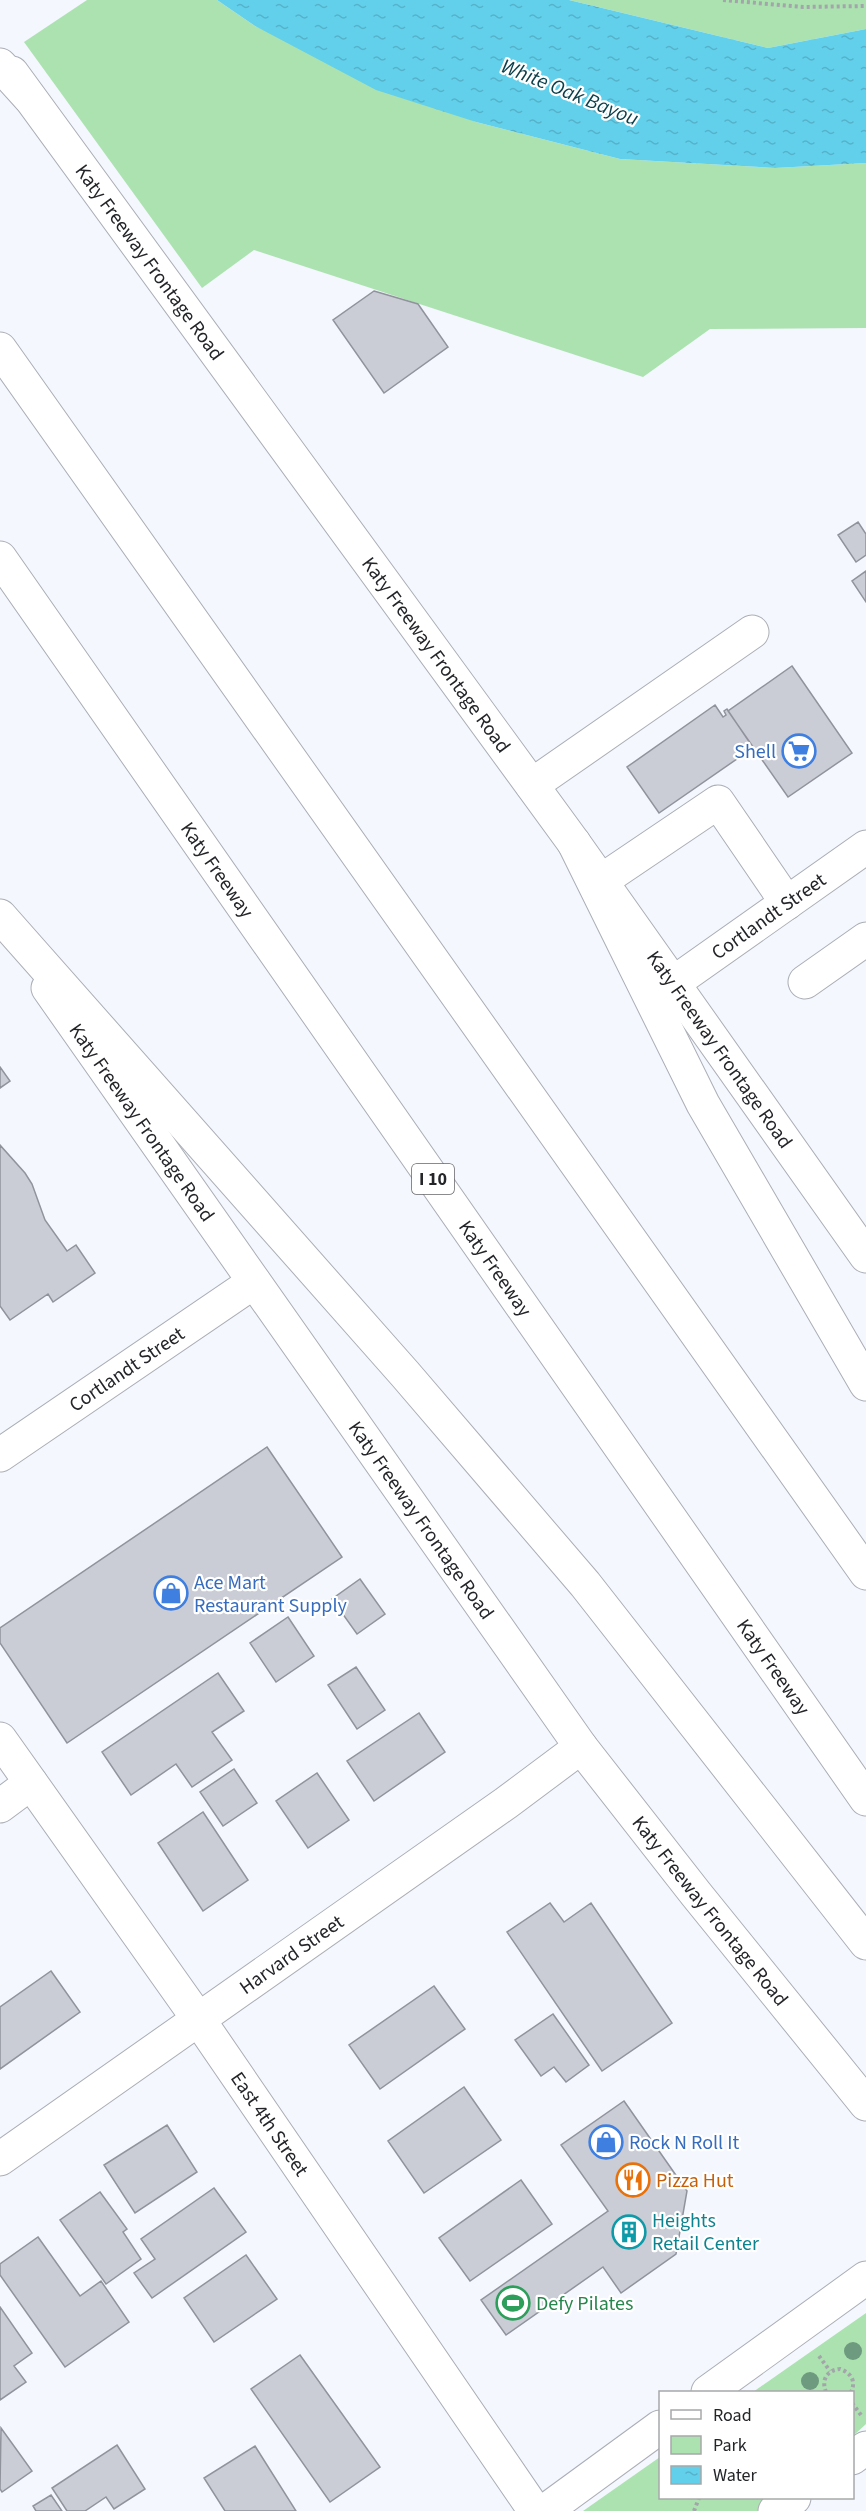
<svg xmlns="http://www.w3.org/2000/svg" width="866" height="2511" font-family="'Source Sans 3',sans-serif">
  <style>
    .park { fill: #ace2b0 }
    .water { fill: url(#water-ripples) }
    .building { fill: #caccd6; stroke: #91939c; stroke-width: 1.5 }
    .lines { fill: none; stroke-linecap: round; stroke-linejoin: round }
    .minor-casing { stroke: #abaeb6; stroke-width: 35 }
    .major-casing { stroke: #abaeb6; stroke-width: 35 }
    .highway-casing { stroke: #abaeb6; stroke-width: 35 }
    .path { stroke: #a3a5ab; stroke-width: 4; stroke-dasharray: 3 3; stroke-linecap: butt }
    .minor { stroke: #fff; stroke-width: 33 }
    .major { stroke: #fff; stroke-width: 33 }
    .highway { stroke: #fff; stroke-width: 33 }
    .tree { fill: #6e9a7f }
    .labels { text-anchor: middle; stroke-width: 4.5; stroke-linejoin: round; paint-order: stroke }
    .shield { fill: #fff; stroke: #666668; stroke-width: 1.5 }
    .shield-label { font-size: 18px; font-weight: bold; fill: #242528 }
    .street-label { font-size: 20px; fill: #242528; stroke: #fff }
    .shop-label { font-size: 20px; fill: #366cbe; stroke: #fff; text-anchor: start }
    .food-label { font-size: 20px; fill: #c56008; stroke: #fff; text-anchor: start }
    .culture-label { font-size: 20px; fill: #0d838f; stroke: #fff; text-anchor: start }
    .leisure-label { font-size: 20px; fill: #27864d; stroke: #fff; text-anchor: start }
    .water-label { font-size: 21px; font-style: italic; fill: #0b3f4a; stroke: #fff }
  </style>
  <defs>
    <pattern id="water-ripples" width="26" height="14" patternUnits="userSpaceOnUse" patternTransform="scale(1.5)"><rect width="26" height="14" fill="#62d0eb"/><path d="M2 4q2-2 4 0t4 0M15 11q2-2 4 0t4 0" fill="none" stroke="#55b2ca"/></pattern>
  </defs>
  <rect width="100%" height="100%" fill="#f4f7fe"/>
  <path class="park" d="M87,0H217L255,26L476,122L620,159L775,168L866,163V328L710,329L643,377L254,250L202,288L24,42Z
    M569,0H866V29L768,48Z
    M866,2313V2424L853,2436L852,2392H753Z
    M660,2457V2498H777L757,2511H583Z"/>
  <path class="water" d="M217,0H569L768,48L866,29V163L775,168L620,159L476,122L376,90L255,26Z"/>
  <path class="building" d="M374,291L418,304L448,347L384,393L333,320Z
    M858,522L866,534V555L856,562L838,535Z
    M866,571V602L852,581Z
    M792,666L852,753L788,797L728,711Z
    M715,705L723,717L726,715L724,711L727,709L750,743L744,747L747,752L659,813L627,767Z
    M0,1067L10,1081L0,1088Z
    M0,1145L25,1173L32,1184L45,1220L67,1251L76,1245L95,1273L53,1302L48,1294L10,1320L0,1306Z
    M267,1447L342,1557L67,1743L0,1643V1628Z
    M360,1579L385,1614L357,1634L332,1599Z
    M288,1617L314,1656L276,1682L250,1643Z
    M356,1667L385,1710L357,1729L328,1685Z
    M218,1673L244,1711L212,1732L232,1760L192,1787L176,1764L131,1795L102,1752Z
    M419,1713L445,1752L374,1801L347,1761Z
    M234,1769L257,1803L223,1826L200,1792Z
    M317,1773L349,1820L308,1848L276,1801Z
    M203,1812L248,1880L203,1911L158,1843Z
    M550,1903L564,1922L591,1903L672,2023L602,2071L507,1932Z
    M51,1971L80,2012L0,2069V2007Z
    M434,1986L465,2029L380,2089L349,2045Z
    M553,2014L589,2065L566,2082L554,2067L541,2076L515,2040Z
    M464,2087L501,2140L424,2193L388,2141Z
    M624,2101L687,2191L676,2254L621,2293L603,2267L506,2335L481,2300L608,2211L561,2145Z
    M167,2125L197,2172L135,2213L104,2165Z
    M521,2180L552,2224L470,2281L439,2238Z
    M214,2188L246,2232L152,2298L134,2273L155,2259L141,2239Z
    M100,2192L127,2229L123,2232L141,2259L106,2284L60,2220Z
    M38,2237L80,2296L101,2281L129,2322L65,2367L0,2275V2264Z
    M246,2255L277,2299L214,2342L184,2298Z
    M0,2307L32,2353L14,2366L26,2382L0,2400Z
    M300,2355L380,2467L330,2502L251,2389Z
    M1,2428L32,2471L2,2492L0,2489Z
    M117,2445L145,2489L114,2509L106,2497L85,2511H67L52,2488Z
    M255,2446L296,2511H225L204,2478Z
    M51,2495L62,2511H36L33,2506Z"/>
  <g class="lines">
    <g class="minor-casing">
      <g id="minor">
        <path d="M532,785L752,632"/>
        <path d="M601,881L718,802L787,903"/>
        <path d="M805,982L866,939"/>
        <path id="s1" d="M672,984L866,847"/>
        <path id="s2" d="M0,1455L254,1282"/>
        <path id="s3" d="M0,1739L199,2020L535,2511"/>
        <path d="M0,1806L31,1783"/>
        <path id="s4" d="M0,2159L506,1803L581,1747"/>
      </g>
    </g>
    <g class="major-casing">
      <g id="major">
        <path id="s5" d="M12,73L574,843L866,1256"/>
        <path id="s6" d="M48,988L581,1747L696,1894L866,2104"/>
        <path d="M708,2392L866,2278"/>
        <path d="M852,2458L866,2448"/>
        <path d="M545,2511L660,2427"/>
        <path d="M775,2511L794,2498"/>
      </g>
    </g>
    <g class="highway-casing">
      <g id="highway">
        <path d="M0,65L29,97"/>
        <path d="M0,349L866,1573"/>
        <path id="s7" d="M0,558L866,1799"/>
        <path d="M574,843L703,1104L866,1384"/>
        <path d="M0,916L405,1374L585,1584L866,1943"/>
      </g>
    </g>
    <path class="path" d="M723,0L803,7L866,6
      M819,2356L830,2371
      M826,2392C821,2380 827,2370 840,2369C852,2373 856,2382 851,2392
      M852,2403L861,2415
      M694,2511L699,2498"/>
    <use href="#minor" class="minor"/>
    <use href="#major" class="major"/>
    <use href="#highway" class="highway"/>
  </g>
  <g class="tree">
    <circle cx="853" cy="2351" r="9"/>
    <circle cx="810" cy="2381" r="9"/>
  </g>
  <defs>
    <g id="supermarket-ring" transform="scale(1.725)"><circle r="9.5" fill="#fff" stroke="#3f7fe0" stroke-width="1.5"/><path d="M-6-5.5h2.5l.6 2H6L4.5 2H-2.5L-4.4-4H-6ZM-1.5 3.2a1.3 1.3 0 1 0 .1 0ZM3 3.2a1.3 1.3 0 1 0 .1 0Z" fill="#3f7fe0"/></g>
    <g id="shop-ring" transform="scale(1.725)"><circle r="9.5" fill="#fff" stroke="#3f7fe0" stroke-width="1.5"/><path d="M-5-2.5h2.3a2.7 3.5 0 0 1 5.4 0H5L5.5 6h-11ZM-1.5-2.5h3a1.5 2.3 0 0 0-3 0Z" fill="#3f7fe0"/></g>
    <g id="restaurant-ring" transform="scale(1.725)"><circle r="9.5" fill="#fff" stroke="#e8710a" stroke-width="1.5"/><path d="M-5-6h1v4h1v-4h1v4h1v-4h1v5L-1.5 .5V6h-2V.5L-5-1ZM5-6V6H3V1.5H1.5Q1.5-4 5-6Z" fill="#e8710a"/></g>
    <g id="building-ring" transform="scale(1.725)"><circle r="9.5" fill="#fff" stroke="#0f9aa8" stroke-width="1.5"/><path d="M-4-6H4V6H1V3H-1V6H-4ZM-2.5-4.3h1.7v1.8h-1.7ZM.8-4.3h1.7v1.8H.8ZM-2.5-1h1.7V.8h-1.7ZM.8-1h1.7V.8H.8Z" fill="#0f9aa8"/></g>
    <g id="stadium-ring" transform="scale(1.725)"><circle r="9.5" fill="#fff" stroke="#2e9e5b" stroke-width="1.5"/><path d="M0-5a6.5 5 0 1 0 0 10a6.5 5 0 1 0 0-10ZM-3.5-1.8h7v3.6h-7Z" fill="#2e9e5b"/></g>
  </defs>
  <g fill-rule="evenodd">
    <use href="#supermarket-ring" x="799" y="751"/>
    <use href="#shop-ring" x="171" y="1593"/>
    <use href="#shop-ring" x="606" y="2142"/>
    <use href="#restaurant-ring" x="633" y="2180"/>
    <use href="#building-ring" x="629" y="2232"/>
    <use href="#stadium-ring" x="513" y="2303"/>
  </g>
  <g class="labels">
    <rect class="shield" x="412" y="1164" width="42" height="30" rx="4.5"/>
    <g class="shield-label">
      <text x="433" y="1185">I 10</text>
    </g>
    <g class="street-label">
      <text dy="7" stroke="none"><textPath href="#s5" startOffset="234">Katy Freeway Frontage Road</textPath></text>
      <text dy="7" stroke="none"><textPath href="#s5" startOffset="720">Katy Freeway Frontage Road</textPath></text>
      <text dy="7" stroke="none"><textPath href="#s7" startOffset="380">Katy Freeway</textPath></text>
      <text dy="7" stroke="none"><textPath href="#s1" startOffset="118">Cortlandt Street</textPath></text>
      <text dy="7" stroke="none"><textPath href="#s5" startOffset="1206">Katy Freeway Frontage Road</textPath></text>
      <text dy="7" stroke="none"><textPath href="#s6" startOffset="164">Katy Freeway Frontage Road</textPath></text>
      <text dy="7" stroke="none"><textPath href="#s7" startOffset="866">Katy Freeway</textPath></text>
      <text dy="7" stroke="none"><textPath href="#s2" startOffset="153">Cortlandt Street</textPath></text>
      <text dy="7" stroke="none"><textPath href="#s6" startOffset="650">Katy Freeway Frontage Road</textPath></text>
      <text dy="7" stroke="none"><textPath href="#s7" startOffset="1352">Katy Freeway</textPath></text>
      <text dy="7" stroke="none"><textPath href="#s6" startOffset="1136">Katy Freeway Frontage Road</textPath></text>
      <text dy="7" stroke="none"><textPath href="#s4" startOffset="356">Harvard Street</textPath></text>
      <text dy="7" stroke="none"><textPath href="#s3" startOffset="470">East 4th Street</textPath></text>
    </g>
    <g class="shop-label">
      <text x="776" y="758" text-anchor="end">Shell</text>
      <text x="194" y="1589">Ace Mart<tspan x="194" dy="23">Restaurant Supply</tspan></text>
      <text x="629" y="2149">Rock N Roll It</text>
    </g>
    <g class="food-label">
      <text x="656" y="2187">Pizza Hut</text>
    </g>
    <g class="culture-label">
      <text x="652" y="2227">Heights<tspan x="652" dy="23">Retail Center</tspan></text>
    </g>
    <g class="leisure-label">
      <text x="536" y="2310">Defy Pilates</text>
    </g>
    <g class="water-label">
      <text transform="translate(570 92) rotate(22)" y="7">White Oak Bayou</text>
    </g>
  </g>
  <rect x="659" y="2391" width="195" height="108" fill="#ffffff" stroke="#a7a8a9" stroke-width="1.5"/>
  <rect x="671" y="2410" width="30" height="9" fill="#ffffff" stroke="#a7a8a9" stroke-width="1.5"/>
  <text x="713" y="2421" font-size="18" fill="#242528">Road</text>
  <rect x="671" y="2436" width="30" height="18" fill="#ace2b0" stroke="#a7a8a9" stroke-width="1.5"/>
  <text x="713" y="2451" font-size="18" fill="#242528">Park</text>
  <rect x="671" y="2466" width="30" height="18" fill="url(#water-ripples)" stroke="#a7a8a9" stroke-width="1.5"/>
  <text x="713" y="2481" font-size="18" fill="#242528">Water</text>
</svg>
